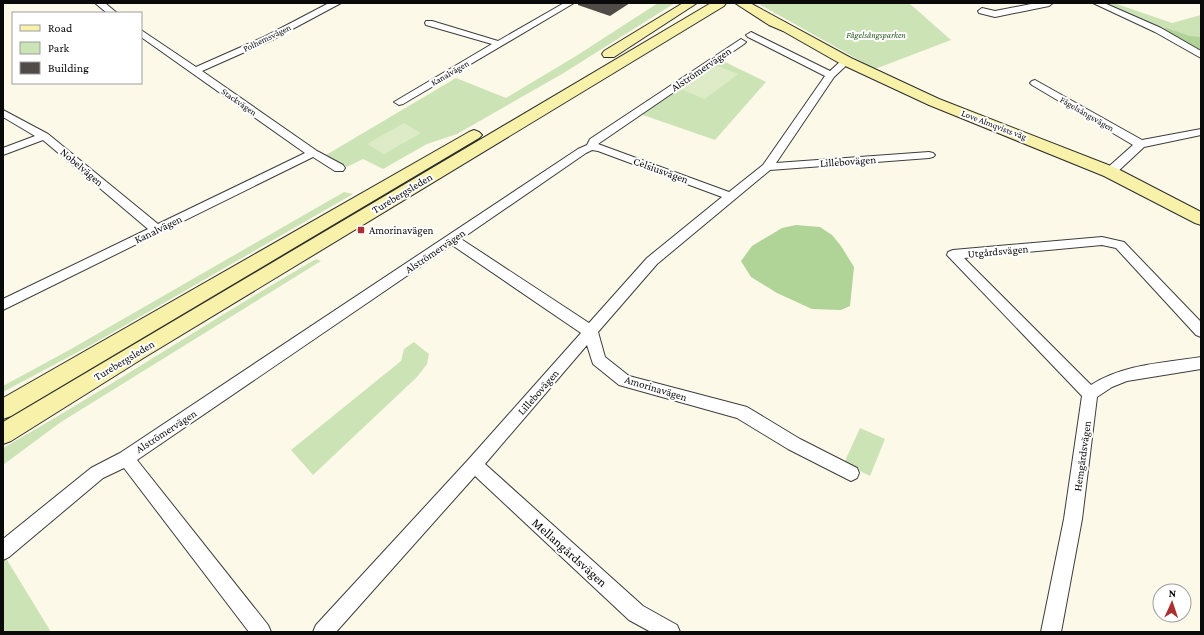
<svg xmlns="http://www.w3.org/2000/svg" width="1204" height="635" font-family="'Crimson Pro',serif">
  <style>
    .green { fill: #cce3b6 }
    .forest { fill: #b0d397 }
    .pitch { fill: #deebc7 }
    .building { fill: #514b47 }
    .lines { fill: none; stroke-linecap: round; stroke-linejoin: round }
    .street-casing { stroke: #3d3d3d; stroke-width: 2 }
    .secondary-casing { stroke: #2c2c2c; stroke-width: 2 }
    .street { fill: #fff; fill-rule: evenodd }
    .secondary { fill: #f8f1a9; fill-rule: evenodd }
    .poi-dot { fill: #ac2f32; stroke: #fff; stroke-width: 1.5 }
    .labels { text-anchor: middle; stroke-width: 4; stroke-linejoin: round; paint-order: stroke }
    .far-park-label { font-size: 9px; font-style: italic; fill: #2b5a21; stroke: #fff }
    .far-street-label { font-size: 9px; fill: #0a0a0a; stroke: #fff }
    .street-label { font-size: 11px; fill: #0a0a0a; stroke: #fff }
    .poi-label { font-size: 11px; fill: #0a0a0a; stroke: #fff; text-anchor: start }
    .near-street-label { font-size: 13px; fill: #0a0a0a; stroke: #fff }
  </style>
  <rect width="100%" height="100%" fill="#fdf9e8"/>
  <path class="green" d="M658,3H675L562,74L457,134L427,144L383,169L363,159L347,167L326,155L456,78L506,98L576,56Z
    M757,3H909L951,40L875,69Z
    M1100,3H1114L1172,23L1201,15V52Z
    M719,59L766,82L715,140L640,114Z
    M344,192L353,194L91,345L3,392V386L71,349Z
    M316,259L321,261L61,422L3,465V448C109,388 210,320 316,259Z
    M414,342L429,354L427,364L417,377L313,475L291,450L401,361L404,349Z
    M860,428L885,439L870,476L844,463Z
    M4,555L51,632H3V556Z"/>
  <path class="forest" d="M1166,28L1190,36L1201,37V52L1163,30Z
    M796,225L820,227L832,235L841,246L854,267L850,306L841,310L812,309L777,293L751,277L741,261L752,246L782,228Z"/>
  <path class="pitch" d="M715,65L738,74L705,99L709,101L681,89Z
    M404,123L421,133L384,154L367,144Z"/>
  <path class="building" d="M578,3H630L610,16L578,5Z"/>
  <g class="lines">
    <g class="street-casing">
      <path id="street" d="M95,3H105L117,13H107Z
        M329,3H341L272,40L202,71L317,151L343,165L345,168L343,171H335L313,157L3,310V299L148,229L43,140L3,155V148L35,136L3,117V110L48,134L158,224L305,153L141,37V30L196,67L266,36Z
        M564,3H574L403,104L399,105L394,102L492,44L426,25L425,23L426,21H432L498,41Z
        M1036,3H1053L1049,6L995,17L979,13L978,11L982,8L995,11Z
        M1093,3H1104L1161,28L1201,51V58L1155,32Z
        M751,32L830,71L843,59L846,58L851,61L834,77L776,163L929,152L933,153L935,155L933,157L929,158L770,170L657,264L598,332L605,357L629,376L747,407L800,439L857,468L859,473L857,478L851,481L845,478L788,449L737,418L619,385L593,364L587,345L485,464L643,606L677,625L680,632H651L629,620L475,476L336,632H313L316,625L468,460L581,333L452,245L137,460L268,625L271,632H249L124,468L103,478L9,557L3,560V539L91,468L120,453L578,149L587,145L590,139L741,39L746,42L744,44L598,144L729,192L763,165L825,76L748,37L746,35ZM592,150L598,151L722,197L647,258L589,323L461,239L586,153Z
        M1035,80L1142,140L1201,129V135L1144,147L1114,175H1106L1104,172L1106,169L1133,145L1032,85L1030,83L1032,81Z
        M1102,237L1124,242L1201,322V337L1196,335L1116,248L1102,245L964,258L1091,385C1124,364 1163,363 1201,357V369L1127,381L1112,387L1097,397L1082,519L1061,632H1041L1064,519L1082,396L947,255L948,252L953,250Z"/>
    </g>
    <g class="secondary-casing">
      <path id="secondary" d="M683,3H697L614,57H604L602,54L604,51Z
        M711,3H726L724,6L145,357L11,441L3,444V422Z
        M735,3H750L851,58L939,99L1116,168L1201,212V225L1195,223L1104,176L929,105L841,64L783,31L769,25Z
        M474,130L479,132L482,135L479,138L11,416L3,419V398L469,132Z"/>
    </g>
    <use href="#street" class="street"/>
    <use href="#secondary" class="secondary"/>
  </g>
  <rect class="poi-dot" x="357" y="226" width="8" height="8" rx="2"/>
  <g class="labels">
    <g class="far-park-label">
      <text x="876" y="38">Fågelsångsparken</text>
    </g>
    <g class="far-street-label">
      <text transform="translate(267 38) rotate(-26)" y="3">Polhemsvägen</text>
      <text transform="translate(450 73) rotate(-30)" y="3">Kanalvägen</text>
      <text transform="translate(239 102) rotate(35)" y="3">Stackvägen</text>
      <text transform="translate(1087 114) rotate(30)" y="3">Fågelsångsvägen</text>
      <text transform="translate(994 125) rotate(21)" y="3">Love Almqvists väg</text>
    </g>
    <g class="street-label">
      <text transform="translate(701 69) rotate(-34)" y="4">Alströmervägen</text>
      <text transform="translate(848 161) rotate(-4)" y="4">Lillebovägen</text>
      <text transform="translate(82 167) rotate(40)" y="4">Nobelvägen</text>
      <text transform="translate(661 170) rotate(20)" y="4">Celsiusvägen</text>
      <text transform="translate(402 193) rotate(-31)" y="4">Turebergsleden</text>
      <text transform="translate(158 229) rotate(-26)" y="4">Kanalvägen</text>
      <text transform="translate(435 251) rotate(-34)" y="4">Alströmervägen</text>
      <text transform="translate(998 251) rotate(-5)" y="4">Utgårdsvägen</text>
      <text transform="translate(124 360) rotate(-31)" y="4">Turebergsleden</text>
      <text transform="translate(656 388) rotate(17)" y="4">Amorinavägen</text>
      <text transform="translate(538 392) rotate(-49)" y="4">Lillebovägen</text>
      <text transform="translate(166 431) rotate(-33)" y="4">Alströmervägen</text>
      <text transform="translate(1082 456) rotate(-82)" y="4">Hemgårdsvägen</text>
    </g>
    <g class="poi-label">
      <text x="369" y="234">Amorinavägen</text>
    </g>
    <g class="near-street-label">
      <text transform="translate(570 552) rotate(42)" y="5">Mellangårdsvägen</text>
    </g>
  </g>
  <rect width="1204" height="635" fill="none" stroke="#0a0a0a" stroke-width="8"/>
  <rect x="12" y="12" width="130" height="72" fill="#ffffff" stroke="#9d9d9d"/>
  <rect x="20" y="25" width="20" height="6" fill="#f8f1a9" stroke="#9d9d9d"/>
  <text x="48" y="32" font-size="12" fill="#0a0a0a">Road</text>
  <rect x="20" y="42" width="20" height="12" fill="#cce3b6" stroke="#9d9d9d"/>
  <text x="48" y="52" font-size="12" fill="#0a0a0a">Park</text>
  <rect x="20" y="62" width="20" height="12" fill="#514b47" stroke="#9d9d9d"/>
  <text x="48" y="72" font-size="12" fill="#0a0a0a">Building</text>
  <g transform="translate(1172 603) rotate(3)"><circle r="19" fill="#ffffff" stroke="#9d9d9d"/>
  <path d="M0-3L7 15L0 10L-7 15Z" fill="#ac2f32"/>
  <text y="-6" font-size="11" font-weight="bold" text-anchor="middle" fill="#0a0a0a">N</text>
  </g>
</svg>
